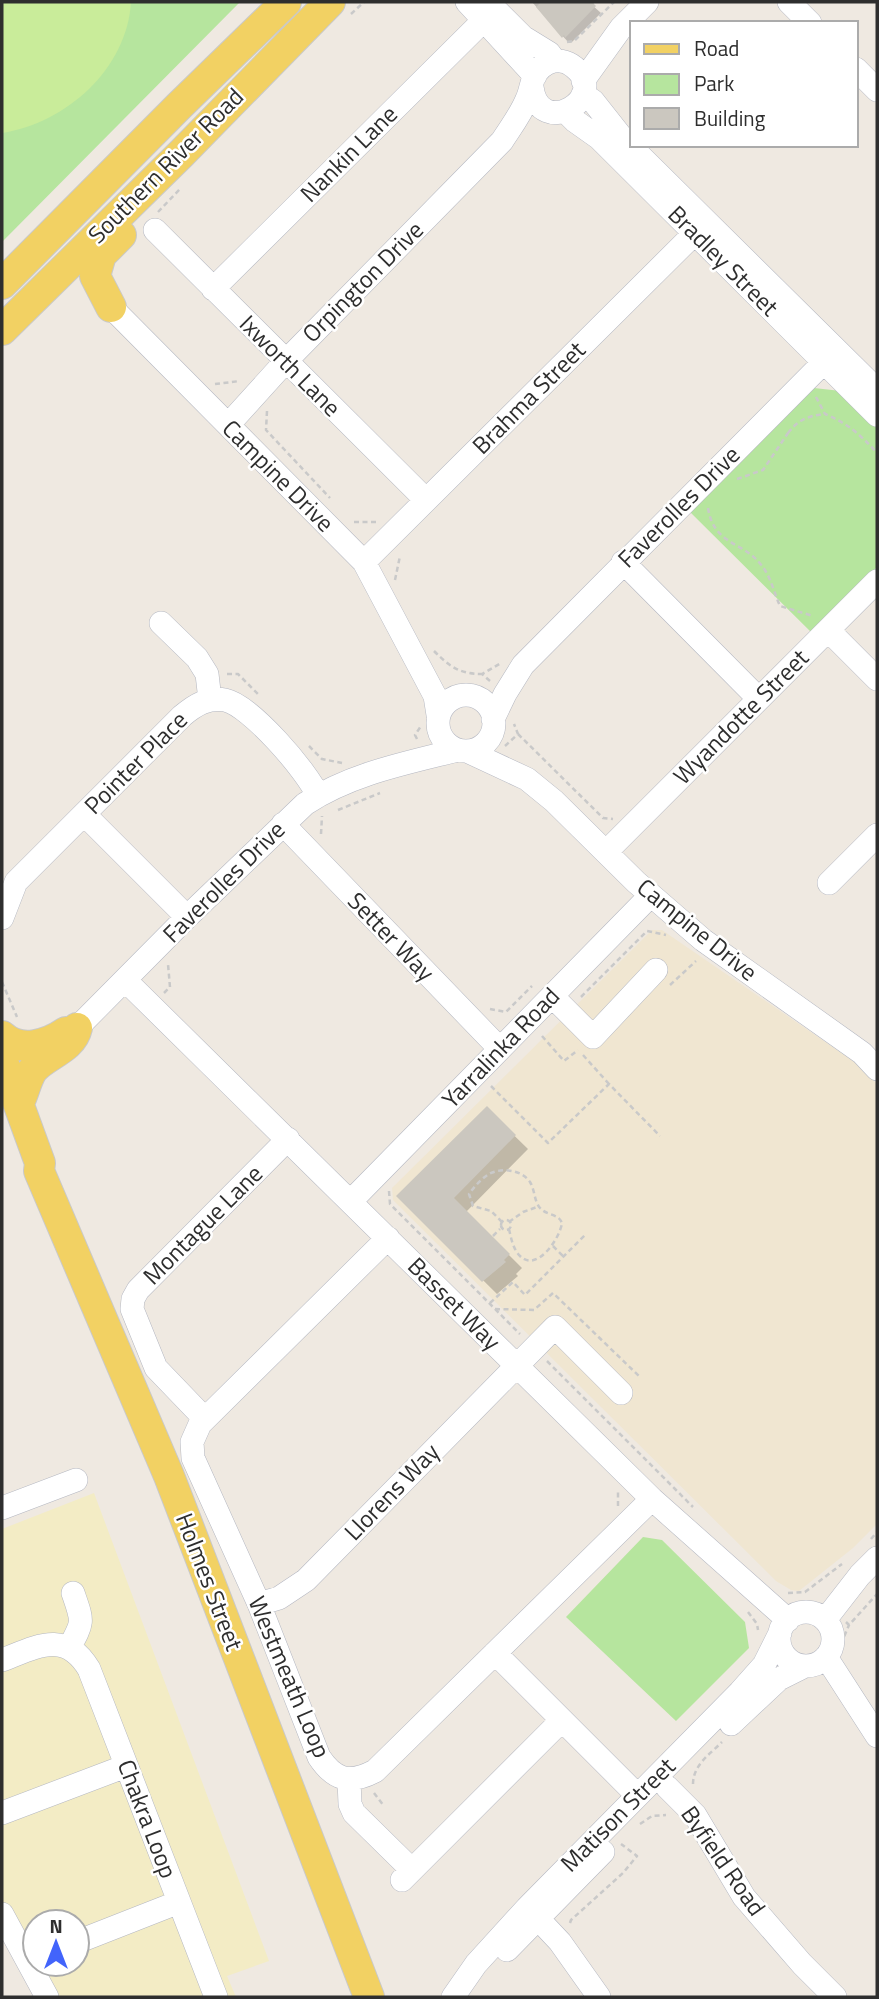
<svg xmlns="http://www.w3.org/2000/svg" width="879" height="1999" font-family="'Titillium Web',sans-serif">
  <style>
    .education { fill: #f0e6d1 }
    .green { fill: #b6e59e }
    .sand { fill: #f3ecc5; fill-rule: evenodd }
    .pitch { fill: #c9ec9a }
    .shadow { fill: #0003 }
    .building { fill: #cbc7bf }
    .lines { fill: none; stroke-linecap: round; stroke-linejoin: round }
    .minor-casing { stroke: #b4b7c1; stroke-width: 24 }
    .major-casing { stroke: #c9c9c9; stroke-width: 32 }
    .path { stroke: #c9c9c9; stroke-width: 2.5; stroke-dasharray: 5 3.5; stroke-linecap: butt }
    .minor { stroke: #fff; stroke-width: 23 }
    .major { stroke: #f2d163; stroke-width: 30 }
    .labels { text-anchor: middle; stroke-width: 5; stroke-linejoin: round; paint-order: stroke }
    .street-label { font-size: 24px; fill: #2e2e2e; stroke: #fff }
  </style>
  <rect width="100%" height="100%" fill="#efe9e1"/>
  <path class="education" d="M652,930H662L856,1063L877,1084V1524L853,1548L799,1591L791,1590L776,1581L393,1200L392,1188Z"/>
  <path class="green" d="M2,2H240L2,242Z
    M814,388L841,391L877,423V567L814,635L690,512Z
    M643,1537L662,1540L745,1622L749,1648L676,1721L566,1617Z"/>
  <path class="sand" d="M94,1493L269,1961L227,1976L236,1997H43L2,1919V1529ZM35,1922H77V1964H35Z"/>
  <path class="pitch" d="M2,2H131C127,69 66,123 2,133Z"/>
  <path class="shadow" d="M532,2H595L592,5L601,13L572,42L569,43Z
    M487,1109L528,1149L466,1212L522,1268L516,1274L518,1276L497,1294L398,1196Z"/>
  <path class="building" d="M541,2H592L596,6L565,38L564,35L562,38L536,7Z
    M487,1106L516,1135L454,1198L510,1254L504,1260L506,1262L482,1282L396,1196Z"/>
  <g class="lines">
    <g class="minor-casing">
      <path id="minor" d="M467,2L535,76
        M488,2L523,37L549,53L555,61
        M789,2L810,23
        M856,69L877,90
        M583,81L621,28L647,2
        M583,94L593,101L623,139L877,390
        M566,112L575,121L599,138L877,415
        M155,230L426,500
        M213,289L484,20
        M111,307L364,562L435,696L438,715
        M228,425L285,362L502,141C511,127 521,114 527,99C531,91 531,81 536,73C539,69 543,65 548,63C557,59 567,61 574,67C612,97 539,141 532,87
        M364,562L694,234
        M623,562L759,699
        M161,623L197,658L207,674L210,700
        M828,630L877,679
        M438 723a28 28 0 1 1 56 0a28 28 0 1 1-56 0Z
        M493,719L505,694L523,665L836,350
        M467,751L527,779L554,801L636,882L703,940L862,1053L877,1069
        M84,814L187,917
        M283,824L500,1049
        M606,852L877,581
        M829,883L877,835
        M2,918L16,882L182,716C195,705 208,697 225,700C250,705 308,772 318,796
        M126,981L652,1499L788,1620
        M552,996L593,1037L656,970
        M77,1028L187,917L305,804C350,774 406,763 458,750
        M351,1201L651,895
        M388,1238L200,1424L192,1442L193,1458L259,1604L319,1757C335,1781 350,1784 375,1771L652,1499
        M205,1419L156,1368L132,1309L133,1299L138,1290L288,1139
        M2,1508L76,1480
        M259,1604L279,1598L306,1580L555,1327L621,1393
        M779 1639a27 27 0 1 1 54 0a27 27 0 1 1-54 0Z
        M825,1620L860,1575L877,1558
        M69,1648C84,1621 83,1622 73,1593
        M495,1653L637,1795
        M826,1657L877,1736
        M2,1660C36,1647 65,1629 89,1669L216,1997
        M731,1724L779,1679L805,1666
        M349,1780L350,1804L354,1813L412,1870
        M667,1787L695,1815L744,1897L802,1964L835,1997
        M2,1813L126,1766
        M402,1880L562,1720
        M529,1909L560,1942L599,1997
        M2,1914L47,1997
        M77,1942L179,1902
        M507,1950L603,1852
        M453,1997L476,1964L527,1908L740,1692L764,1665L780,1633"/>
    </g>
    <g class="major-casing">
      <path id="major" d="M2,284L179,106L286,2
        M111,307L95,276L101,255L121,235
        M2,330L181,154L330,2
        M2,1036C20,1053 47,1045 66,1032
        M2,1059L40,1163L39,1171L169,1476L369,1997
        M19,1103C24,1093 26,1081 32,1071C44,1055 72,1050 77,1028"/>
    </g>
    <path class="path" d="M351,14L364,2
      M567,42L574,41L614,2
      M158,212L180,189
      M215,384L240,381
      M816,397L825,414C847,423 861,435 877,453
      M267,411L266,430L330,498
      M788,433C798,420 808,416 824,414
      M737,479L763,470L788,433L785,430
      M708,508C714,546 744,541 762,566C771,577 774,593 780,606L813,616
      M354,522H376
      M395,580L400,556
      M434,651C450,667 460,674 482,674
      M227,674H238L260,696
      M490,681L482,674L501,663
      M518,734L603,818L613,819
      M417,739L415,735L421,726
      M309,746L322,759L342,763
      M505,746L518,734L514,724
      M338,810L380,793
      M321,834L322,816
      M2,982L17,1017
      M670,985L696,961
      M164,993L170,987L168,964
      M581,997L647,931L666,935
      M490,1009L506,1012L532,986
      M542,1036L564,1061L578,1050
      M583,1055L609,1084
      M491,1086L548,1143L609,1084L660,1136
      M389,1191L390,1204L520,1334
      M501 1225a5 5 0 1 1 10 0a5 5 0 1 1-10 0Z
      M502,1222L491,1211L473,1206L469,1194C474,1187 482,1178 489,1174C502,1167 522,1170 530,1182C535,1190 534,1201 540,1208C547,1216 558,1213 562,1223C560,1238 537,1273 520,1256C513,1249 511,1238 509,1229
      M509,1222L523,1212L537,1207
      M493,1236L500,1229
      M553,1246L563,1256
      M490,1303L513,1282L525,1295L586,1234
      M495,1309L534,1310L553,1293L641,1378
      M547,1361L693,1507
      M618,1506V1492
      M871,1539L877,1532
      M788,1593L805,1592L842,1564
      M748,1612L757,1624L758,1630
      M846,1622L849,1625L877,1594
      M841,1644L849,1625
      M693,1784C693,1765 710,1754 722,1742
      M374,1793L384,1806
      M640,1824L652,1816L666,1815
      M570,1923L571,1920L623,1873L637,1856L621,1844"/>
    <use href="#minor" class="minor"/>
    <use href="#major" class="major"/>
  </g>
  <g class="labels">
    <g class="street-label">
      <text transform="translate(349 154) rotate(-45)" y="8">Nankin Lane</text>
      <text transform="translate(166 166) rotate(-45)" y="8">Southern River Road</text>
      <text transform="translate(723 261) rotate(45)" y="8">Bradley Street</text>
      <text transform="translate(363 282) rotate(-45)" y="8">Orpington Drive</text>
      <text transform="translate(290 366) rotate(45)" y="8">Ixworth Lane</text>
      <text transform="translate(529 398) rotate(-45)" y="8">Brahma Street</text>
      <text transform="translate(278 476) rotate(45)" y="8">Campine Drive</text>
      <text transform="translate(679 507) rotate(-45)" y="8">Faverolles Drive</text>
      <text transform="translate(741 717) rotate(-45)" y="8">Wyandotte Street</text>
      <text transform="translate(136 763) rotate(-45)" y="8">Pointer Place</text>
      <text transform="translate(224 882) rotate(-45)" y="8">Faverolles Drive</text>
      <text transform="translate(697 930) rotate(39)" y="8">Campine Drive</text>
      <text transform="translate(391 937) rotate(46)" y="8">Setter Way</text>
      <text transform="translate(501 1048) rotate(-46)" y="8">Yarralinka Road</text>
      <text transform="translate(203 1225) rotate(-45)" y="8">Montague Lane</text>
      <text transform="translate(454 1304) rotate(45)" y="8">Basset Way</text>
      <text transform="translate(392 1492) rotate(-46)" y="8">Llorens Way</text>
      <text transform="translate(209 1582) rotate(69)" y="8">Holmes Street</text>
      <text transform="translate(289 1677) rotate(67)" y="8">Westmeath Loop</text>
      <text transform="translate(618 1815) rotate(-45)" y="8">Matison Street</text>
      <text transform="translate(147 1819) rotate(69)" y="8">Chakra Loop</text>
      <text transform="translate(723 1861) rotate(55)" y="8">Byfield Road</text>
    </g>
  </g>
  <rect width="879" height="1999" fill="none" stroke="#2e2e2e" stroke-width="7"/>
  <rect x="630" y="21" width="228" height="126" fill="#ffffff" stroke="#ababab" stroke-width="2"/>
  <rect x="644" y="44" width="35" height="10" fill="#f2d163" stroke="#ababab" stroke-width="2"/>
  <text x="694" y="56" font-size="21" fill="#2e2e2e">Road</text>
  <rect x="644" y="74" width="35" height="21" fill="#b6e59e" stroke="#ababab" stroke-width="2"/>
  <text x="694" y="91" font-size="21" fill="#2e2e2e">Park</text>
  <rect x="644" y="108" width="35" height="21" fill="#cbc7bf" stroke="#ababab" stroke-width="2"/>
  <text x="694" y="126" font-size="21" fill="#2e2e2e">Building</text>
  <g transform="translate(56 1943)"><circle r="33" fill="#ffffff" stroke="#ababab" stroke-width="2"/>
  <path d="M0-5L12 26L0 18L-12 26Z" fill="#4264fb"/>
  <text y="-10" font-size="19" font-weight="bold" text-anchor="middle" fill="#2e2e2e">N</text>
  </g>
</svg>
